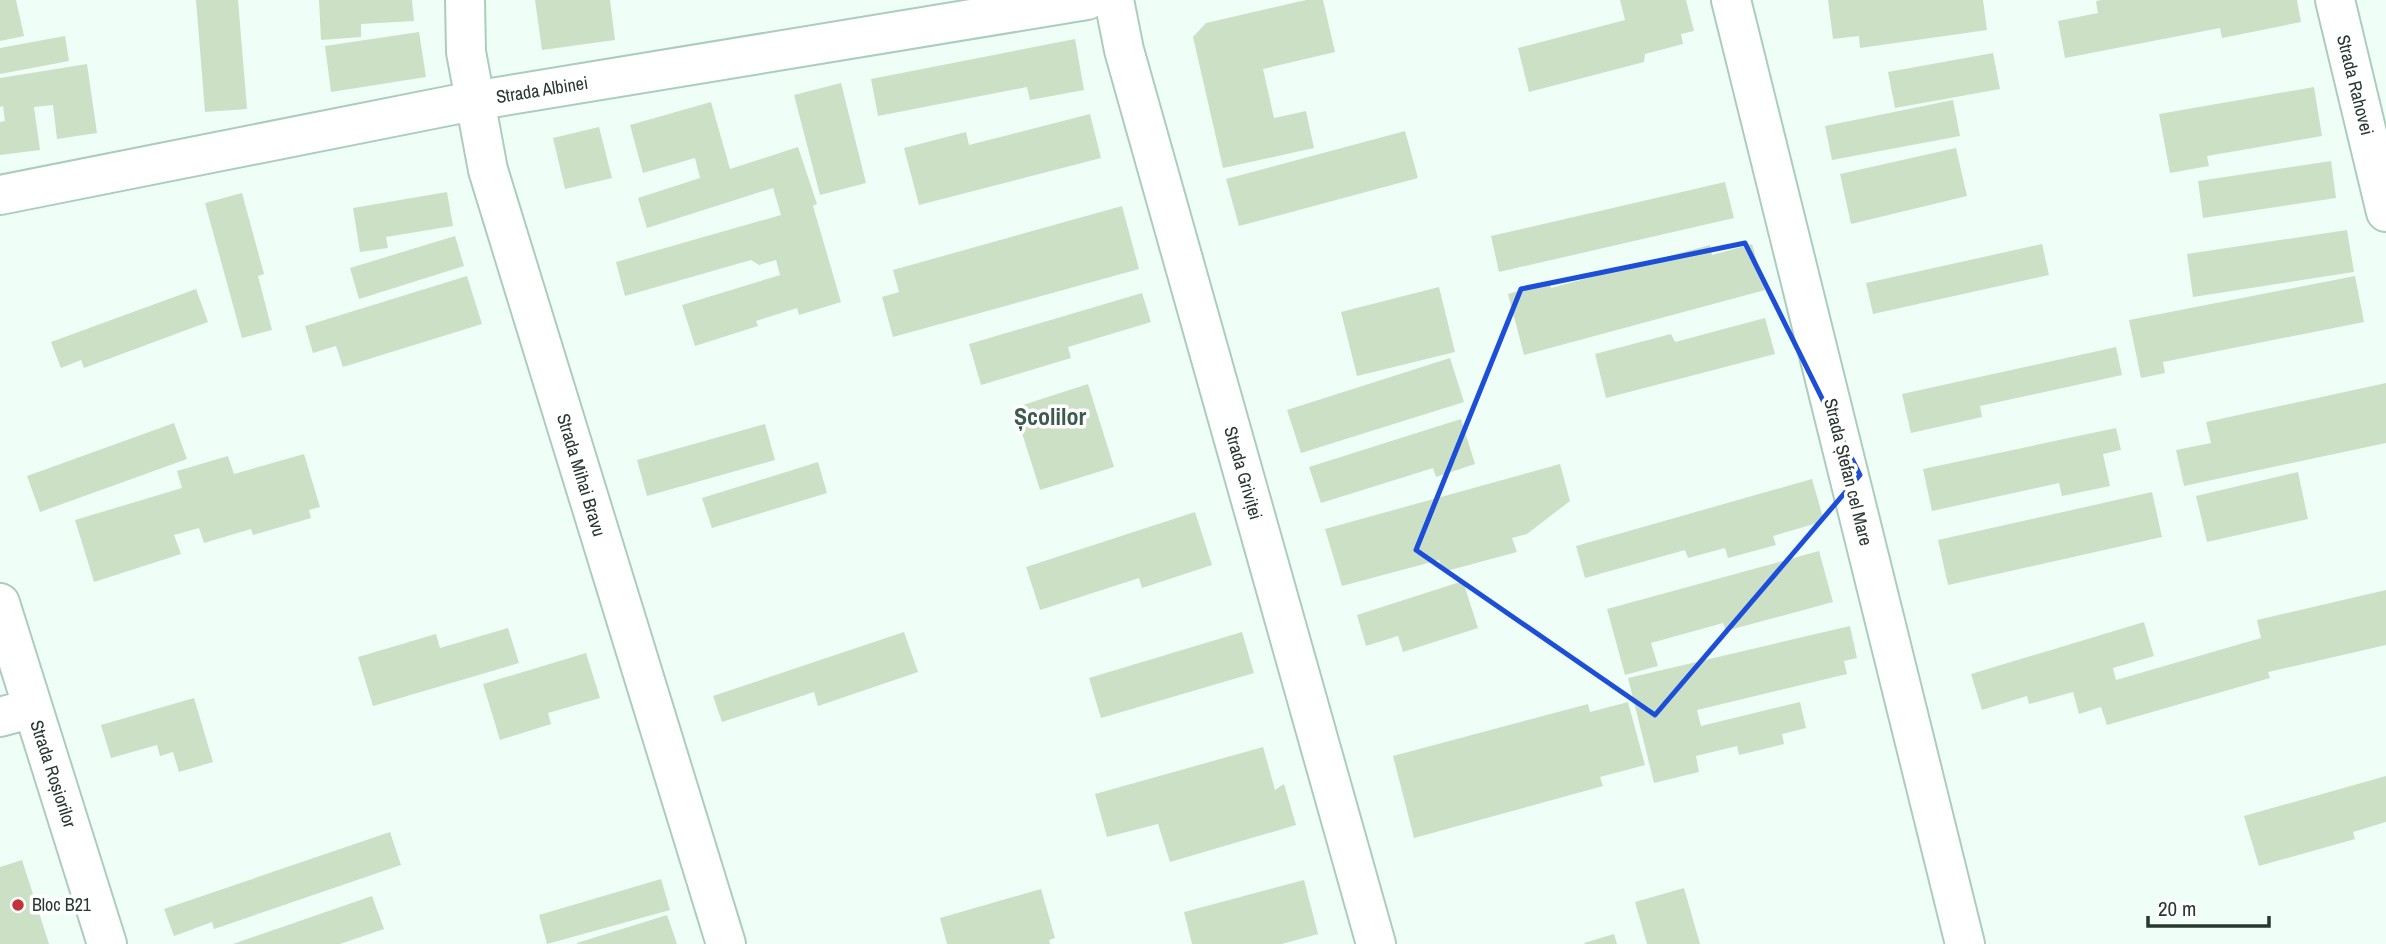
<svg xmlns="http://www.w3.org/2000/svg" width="2386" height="944" font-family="'Archivo Narrow',sans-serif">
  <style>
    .building { fill: #cbe0c5 }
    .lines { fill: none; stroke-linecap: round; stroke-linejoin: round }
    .street-casing { stroke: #aacdbe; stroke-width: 42 }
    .secondary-casing { stroke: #aacdbe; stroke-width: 42 }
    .street { stroke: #fff; stroke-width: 38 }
    .secondary { stroke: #fff; stroke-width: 38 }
    .marked { fill: none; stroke: #1d4ed8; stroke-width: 5; stroke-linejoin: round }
    .poi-dot { fill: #c3333a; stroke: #fff; stroke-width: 2.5 }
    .labels { text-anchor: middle; stroke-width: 7; stroke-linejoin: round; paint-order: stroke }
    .street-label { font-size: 18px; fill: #293731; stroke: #fff }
    .poi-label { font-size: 18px; fill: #293731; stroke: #fff; text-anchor: start }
    .district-label { font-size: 24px; font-weight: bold; fill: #3c5b4e; stroke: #fff }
  </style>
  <rect width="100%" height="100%" fill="#f0fef8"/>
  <path class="building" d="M0,0H16L24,36L0,41Z
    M196,0H238L247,109L205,112Z
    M319,0H412L414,21L361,24V37L321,40Z
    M535,0H610L615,40L542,50Z
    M1306,0H1323L1335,52L1263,69L1274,118L1306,111L1314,148L1223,168L1193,37L1206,23Z
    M1620,0H1686L1694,31L1681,34L1683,44L1645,54L1644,62L1529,92L1518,48L1625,20Z
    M1828,0H1983L1987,30L1860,48L1859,36L1833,39Z
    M2101,0H2297L2301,22L2222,38L2220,28L2065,58L2058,21L2098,13L2096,1Z
    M419,32L426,77L331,92L325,46Z
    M65,36L69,61L0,74V48Z
    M1075,39L1084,90L1030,100L1027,87L878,116L871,79Z
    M1993,53L2000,89L1895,108L1888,72Z
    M87,64L97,133L57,139L53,105L34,107L40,150L0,155V122L5,121L3,106L0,107V78Z
    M841,83L866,183L820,195L794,95Z
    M2314,87L2322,136L2207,156L2209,166L2170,173L2159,114Z
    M1953,100L1960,136L1832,160L1825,126Z
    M711,102L730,169L798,147L817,204L813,206L841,302L799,315L797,308L756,321L758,326L695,346L682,305L780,275L776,260L759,265L751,260L625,296L616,262L781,215L773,188L647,228L638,198L700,178L695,158L643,173L630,125Z
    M1090,114L1101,158L919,205L904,148L966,132L969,145Z
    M599,127L612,178L565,189L553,138Z
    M1405,131L1418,178L1239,226L1226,179Z
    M1956,148L1967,196L1851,224L1840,174Z
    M2331,161L2336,198L2203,218L2198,181Z
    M1725,182L1734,218L1499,272L1491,236Z
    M447,192L453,226L386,237L388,248L360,252L353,208Z
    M242,193L264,274L258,276L272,330L242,338L205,203Z
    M1122,206L1139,269L893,337L882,297L899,292L893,270Z
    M2347,230L2354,272L2193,297L2187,254Z
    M455,236L464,266L359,299L350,268Z
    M1752,244L1765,290L1524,355L1508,294L1550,282L1551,288L1710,245L1712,255Z
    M2042,244L2049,275L1873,314L1866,283Z
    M467,276L482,324L343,367L336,346L313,353L305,326Z
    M2355,276L2364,322L2163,362L2165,373L2141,378L2129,320Z
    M1439,287L1455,352L1357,376L1341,312Z
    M196,289L208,322L84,368L81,360L61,368L51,342Z
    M1142,293L1151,322L1068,347L1071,358L981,385L969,344Z
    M1765,318L1775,354L1606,398L1595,354L1671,334L1675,342Z
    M2116,347L2122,375L1980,406L1982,417L1911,433L1902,394Z
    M1450,358L1464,402L1301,453L1287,410Z
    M2386,383V443L2184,486L2176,450L2211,443L2206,422Z
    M1088,384L1114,467L1040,490L1014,408Z
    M1461,419L1475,464L1436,477L1433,468L1321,503L1309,467Z
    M174,423L187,459L40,512L27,476Z
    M765,424L775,460L647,496L637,460Z
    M2116,428L2121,450L2103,454L2110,486L2062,496L2059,483L1932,511L1923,469Z
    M304,454L320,507L309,510L311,518L253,535L251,529L204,543L199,528L174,535L181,554L94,582L75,520L182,488L177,471L228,456L234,474Z
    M818,462L827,493L712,528L702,498Z
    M1560,464L1570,501L1527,534L1512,538L1517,552L1443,572L1439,560L1342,586L1325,529Z
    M2298,472L2308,519L2207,542L2196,496Z
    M1812,479L1824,521L1773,536L1776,545L1728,558L1725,548L1688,558L1685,550L1585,578L1576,546Z
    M2152,492L2162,537L1948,585L1938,540Z
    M1195,512L1212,565L1142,588L1139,578L1040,610L1026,567Z
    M1819,551L1833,602L1726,631L1723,623L1651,643L1658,666L1625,675L1607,609Z
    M1463,581L1478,628L1403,652L1398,636L1366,646L1357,615Z
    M2386,590V645L2268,672L2270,678L2107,725L2101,707L2079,714L2073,692L2029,704L2027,696L1982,710L1971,674L2144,622L2154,656L2113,668L2116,680L2261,638L2257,620Z
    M1850,626L1857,658L1844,661L1847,674L1697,710L1701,726L1800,702L1806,728L1782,734L1784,744L1739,755L1737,746L1696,756L1699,772L1654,783L1628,678Z
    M508,628L519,663L373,706L358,657L436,634L440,648Z
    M904,632L918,672L818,706L814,692L722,722L713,696Z
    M1242,632L1254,673L1101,718L1089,678Z
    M586,653L600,698L548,713L551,724L500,740L483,684Z
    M194,698L213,762L179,772L173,752L160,756L157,745L111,758L101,725Z
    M1628,702L1645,765L1600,777L1603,786L1414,838L1393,756L1588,704L1590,712Z
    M1263,747L1275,790L1284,784L1296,825L1170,862L1158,824L1107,837L1095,794Z
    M2386,776V822L2353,832L2355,839L2259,866L2244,816Z
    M390,832L401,865L214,929L212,922L174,936L164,909Z
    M22,860L49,944H0V867Z
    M661,879L670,910L547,944L539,915Z
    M1304,880L1318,934L1282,944H1192L1184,912Z
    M1684,888L1700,944H1647L1635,902Z
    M1041,889L1055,938L1049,940L1050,944H947L940,918Z
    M372,896L384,929L340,944H233Z
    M667,915L677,944H577V943Z
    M1614,934L1617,944H1585L1584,943Z"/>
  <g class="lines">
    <g class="street-casing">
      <path id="street" d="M465,0L466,52L488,170L726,944
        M1731,0L1965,944
        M2335,0L2386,212
        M0,195L473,101L1087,0
        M0,603L107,944
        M0,717L33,708"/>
    </g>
    <g class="secondary-casing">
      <path id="secondary" d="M1114,0L1124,50L1376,944"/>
    </g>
    <use href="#street" class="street"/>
    <use href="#secondary" class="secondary"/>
  </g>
  <path class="marked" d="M1745,243L1860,475L1655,715L1416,550L1521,289Z"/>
  <circle class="poi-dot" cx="18" cy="905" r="7"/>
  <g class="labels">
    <g class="street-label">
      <text transform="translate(2355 85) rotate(76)" y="6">Strada Rahovei</text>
      <text transform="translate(542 90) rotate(-9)" y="6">Strada Albinei</text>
      <text transform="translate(1848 472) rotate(76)" y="6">Strada Ștefan cel Mare</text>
      <text transform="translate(1243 473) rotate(74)" y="6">Strada Griviței</text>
      <text transform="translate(581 475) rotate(73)" y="6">Strada Mihai Bravu</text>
      <text transform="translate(53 774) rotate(72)" y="6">Strada Roșiorilor</text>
    </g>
    <g class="poi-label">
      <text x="32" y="911">Bloc B21</text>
    </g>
    <g class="district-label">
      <text x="1050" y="425">Școlilor</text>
    </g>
  </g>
  <path d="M2148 916v10h121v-10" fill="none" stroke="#293731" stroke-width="3.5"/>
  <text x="2158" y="916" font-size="21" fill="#293731" stroke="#ffffff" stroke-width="5" paint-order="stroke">20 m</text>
</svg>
